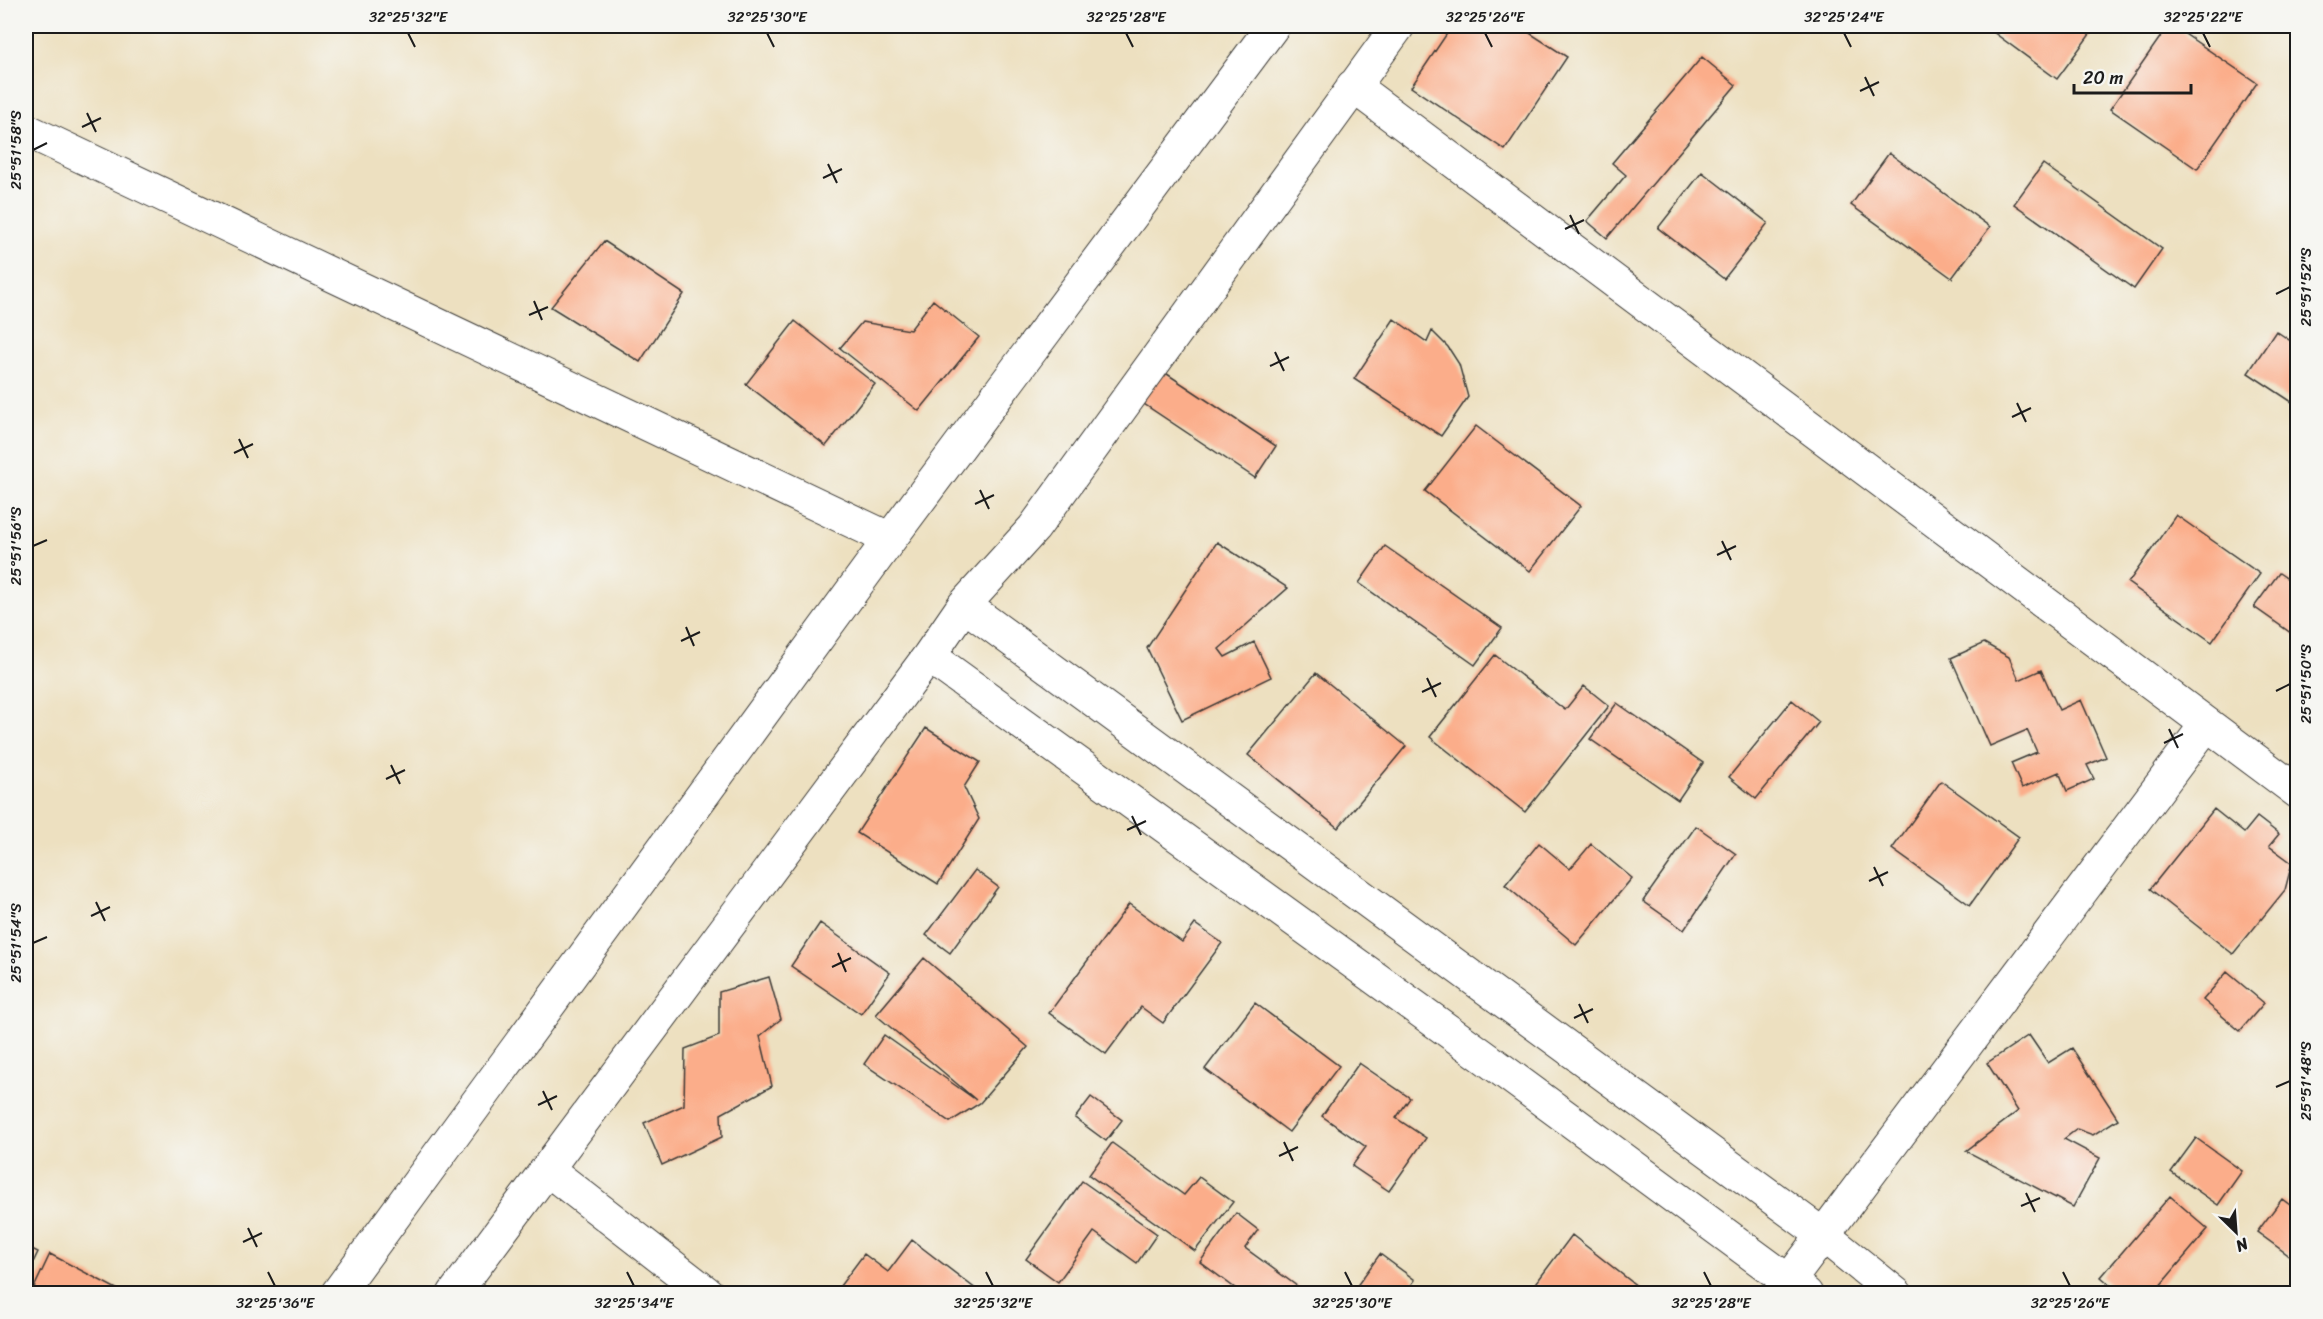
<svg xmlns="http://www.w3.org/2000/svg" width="2323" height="1319" font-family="Sriracha,sans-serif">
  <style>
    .building { fill: #fbad8a }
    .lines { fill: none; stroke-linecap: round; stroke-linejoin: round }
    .minor-casing { stroke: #3b3935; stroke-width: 35 }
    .minor { stroke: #fff; stroke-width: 33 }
    .ticks { fill: none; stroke: #1c1c1c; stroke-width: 2 }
    .neatline { fill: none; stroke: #1c1c1c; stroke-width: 2 }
    .ticks-label { font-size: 15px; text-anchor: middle; fill: #1c1c1c }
  </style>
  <rect width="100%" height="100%" fill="#f6f6f2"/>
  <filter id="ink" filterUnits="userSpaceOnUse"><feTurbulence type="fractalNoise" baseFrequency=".0167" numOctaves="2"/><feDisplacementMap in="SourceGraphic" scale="12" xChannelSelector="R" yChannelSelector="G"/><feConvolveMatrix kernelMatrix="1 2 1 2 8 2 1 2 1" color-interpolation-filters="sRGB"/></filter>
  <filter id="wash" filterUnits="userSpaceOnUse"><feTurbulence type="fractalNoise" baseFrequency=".008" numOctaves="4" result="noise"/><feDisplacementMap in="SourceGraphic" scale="24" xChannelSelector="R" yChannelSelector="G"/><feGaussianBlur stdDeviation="1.35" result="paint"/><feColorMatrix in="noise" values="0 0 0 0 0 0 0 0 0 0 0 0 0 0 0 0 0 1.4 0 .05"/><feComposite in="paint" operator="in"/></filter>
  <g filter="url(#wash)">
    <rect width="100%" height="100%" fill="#ede0c0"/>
    <g id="blocks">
      <path class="building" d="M1452,26H1519L1567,57L1505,150L1411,87Z
        M1992,26H2096L2057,79L1989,29Z
        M2168,26H2173L2257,83L2197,169L2110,109Z
        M1702,57L1736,85L1607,238L1587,221L1626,175L1612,163Z
        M1889,153L1990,227L1952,278L1851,205Z
        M2043,164L2162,249L2134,289L2014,204Z
        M1702,172L1768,223L1724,279L1658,228Z
        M604,241L684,294L640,362L551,307Z
        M933,300L979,337L919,411L840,348L862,322L910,330Z
        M1394,319L1427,342L1432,331L1448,347L1459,364L1468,397L1441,436L1354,379Z
        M795,321L875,384L826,446L746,384Z
        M2276,331L2298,346V406L2248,373Z
        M1158,368L1276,446L1255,478L1138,400Z
        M1476,426L1581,506L1530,571L1425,491Z
        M2176,515L2260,574L2212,642L2128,583Z
        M1217,542L1288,588L1219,649L1225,657L1254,642L1271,677L1182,720L1147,648Z
        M1385,546L1502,628L1475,665L1359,583Z
        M2279,573L2298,586V638L2254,607Z
        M1984,643L2009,657L2019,680L2041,670L2059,710L2081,700L2106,757L2087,765L2094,779L2067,791L2059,772L2022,788L2011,763L2037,752L2027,730L1990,746L1951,658Z
        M1495,655L1565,710L1584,686L1609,706L1525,812L1430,737Z
        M1316,673L1406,746L1338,828L1248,755Z
        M1792,700L1819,722L1756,799L1729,777Z
        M1617,703L1703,763L1678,800L1590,739Z
        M926,728L980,762L964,787L979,819L938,884L857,833Z
        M1941,781L2019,837L1970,905L1892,849Z
        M2214,809L2244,833L2257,817L2279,834L2269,846L2292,863L2285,890L2233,954L2150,889Z
        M1696,826L1736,854L1684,930L1643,901Z
        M1539,843L1570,869L1591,844L1632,878L1576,945L1505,885Z
        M975,870L998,887L950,953L926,935Z
        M1129,904L1182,942L1195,924L1222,943L1163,1023L1141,1007L1106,1054L1049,1013Z
        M820,923L890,973L861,1014L791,966Z
        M924,958L1028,1047L980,1103L950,1122L864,1064L884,1035L976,1100L876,1015Z
        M2227,972L2264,1003L2240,1031L2203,1000Z
        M769,977L781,1019L760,1036L772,1086L721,1114L722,1137L662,1165L644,1123L684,1105L685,1049L719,1036V992Z
        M1255,1003L1339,1066L1289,1132L1205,1069Z
        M2029,1035L2048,1063L2072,1048L2118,1119L2093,1135L2077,1129L2064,1139L2100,1158L2073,1207L1966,1151L2018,1111L1987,1063Z
        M1359,1063L1410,1098L1396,1118L1426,1138L1389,1191L1352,1166L1366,1147L1322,1116Z
        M1091,1097L1122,1120L1106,1141L1075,1118Z
        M2196,1138L2242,1171L2218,1205L2171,1172Z
        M1112,1143L1184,1195L1199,1177L1233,1202L1195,1251L1089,1175Z
        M1082,1181L1157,1234L1137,1263L1094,1232L1058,1282L1026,1259Z
        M2170,1196L2208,1229L2153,1294H2121L2101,1277Z
        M2282,1199L2298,1211V1262L2257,1232Z
        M1236,1213L1258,1230L1245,1248L1301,1289L1295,1294H1243L1200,1262Z
        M1572,1235L1647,1294H1528Z
        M912,1240L977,1290L975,1294H834L864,1254L888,1272Z
        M26,1246L38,1252L26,1277Z
        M50,1254L126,1294H31Z
        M1380,1254L1415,1280L1405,1294H1351Z"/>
    </g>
  </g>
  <g filter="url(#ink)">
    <use href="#blocks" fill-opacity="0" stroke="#3b3935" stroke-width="1.5"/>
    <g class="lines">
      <g class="minor-casing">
        <path id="minor" d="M1353,86L2298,792
          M26,130L890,539
          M964,605L1823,1235L1896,1294
          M929,656L1483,1056L1806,1294
          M547,1169L708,1294
          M337,1294L890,539L1273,26
          M454,1294L929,656L964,605L1034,528L1398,26
          M1779,1294L2206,725"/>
      </g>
      <use href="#minor" class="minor"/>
    </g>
  </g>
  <path class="ticks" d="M408,33L415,47M767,33L774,47M1126,33L1133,47M1485,33L1492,47M1844,33L1851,47M2203,33L2210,47M1865,77L1874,96M1860,91L1879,82M87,113L96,132M82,127L101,118M33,150L47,143M828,164L837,183M823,178L842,169M1570,215L1579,234M1565,229L1584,220M2276,294L2290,287M534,301L542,320M529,315L548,307M1275,352L1284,371M1270,366L1289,357M2017,403L2026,422M2012,417L2031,408M239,439L248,458M234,453L253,444M980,490L989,509M975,504L994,495M1722,541L1731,560M33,546L47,540M1717,555L1736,546M686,627L694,646M681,641L700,632M1427,678L1436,697M2276,691L2290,684M1422,692L1441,683M2169,729L2178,748M2164,743L2183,734M391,765L400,784M386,779L405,770M1132,816L1141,835M1127,830L1146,821M1874,867L1883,886M1869,881L1888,872M96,902L105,921M91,916L110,907M33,943L47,937M838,953L846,972M832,967L851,958M1579,1004L1588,1023M1574,1018L1593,1009M2276,1087L2290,1081M543,1091L552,1110M538,1105L557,1096M1284,1142L1293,1161M1279,1156L1298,1147M2026,1193L2035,1212M2021,1206L2040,1198M248,1228L257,1247M243,1242L262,1233M268,1272L275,1286M627,1272L634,1286M986,1272L993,1286M1345,1272L1352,1286M1704,1272L1711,1286M2063,1272L2070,1286"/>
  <rect width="2323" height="1319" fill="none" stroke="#f6f6f2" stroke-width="66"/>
  <g transform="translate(2236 1232) rotate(155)" stroke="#f6f6f2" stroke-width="4.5" paint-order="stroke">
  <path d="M0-4.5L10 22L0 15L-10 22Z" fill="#1c1c1c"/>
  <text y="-9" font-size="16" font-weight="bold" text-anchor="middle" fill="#1c1c1c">N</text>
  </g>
  <path d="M2074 84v9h117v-9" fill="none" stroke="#1c1c1c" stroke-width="3"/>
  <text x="2083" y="84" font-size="18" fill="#1c1c1c" stroke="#f6f6f2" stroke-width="4.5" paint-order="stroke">20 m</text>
  <rect x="33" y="33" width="2257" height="1253" class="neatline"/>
  <g class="ticks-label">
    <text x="408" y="22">32°25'32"E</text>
    <text x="767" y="22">32°25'30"E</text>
    <text x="1126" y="22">32°25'28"E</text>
    <text x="1485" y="22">32°25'26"E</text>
    <text x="1844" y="22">32°25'24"E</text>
    <text x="2203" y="22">32°25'22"E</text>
    <text transform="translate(16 150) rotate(-90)" y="5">25°51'58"S</text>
    <text transform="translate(2306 287) rotate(-90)" y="5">25°51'52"S</text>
    <text transform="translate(16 546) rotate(-90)" y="5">25°51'56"S</text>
    <text transform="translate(2306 684) rotate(-90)" y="5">25°51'50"S</text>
    <text transform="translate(16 943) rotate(-90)" y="5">25°51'54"S</text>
    <text transform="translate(2306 1081) rotate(-90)" y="5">25°51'48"S</text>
    <text x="275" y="1308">32°25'36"E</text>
    <text x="634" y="1308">32°25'34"E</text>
    <text x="993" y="1308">32°25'32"E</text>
    <text x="1352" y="1308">32°25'30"E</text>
    <text x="1711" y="1308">32°25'28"E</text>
    <text x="2070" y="1308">32°25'26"E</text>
  </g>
</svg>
